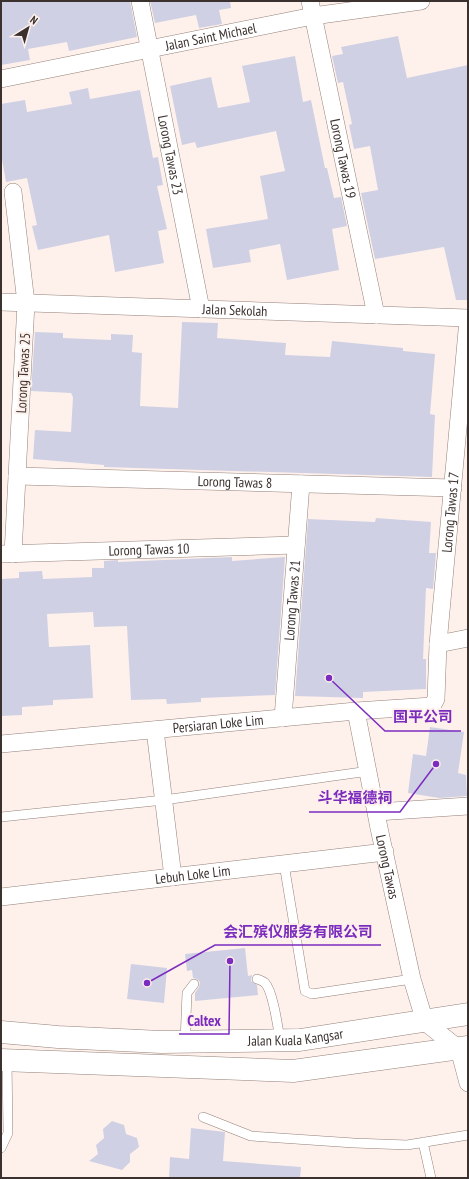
<svg xmlns="http://www.w3.org/2000/svg" width="469" height="1179" font-family="'PT Sans Narrow','Noto Sans SC',sans-serif">
  <style>
    .building { fill: #d0d0e4 }
    .lines { fill: none; stroke-linecap: round; stroke-linejoin: round }
    .service-casing { stroke: #948079; stroke-width: 10 }
    .minor-casing { stroke: #948079; stroke-width: 18 }
    .trunk-casing { stroke: #948079; stroke-width: 23 }
    .service { stroke: #fff; stroke-width: 9 }
    .minor { stroke: #fff; stroke-width: 17 }
    .trunk { stroke: #fff; stroke-width: 22 }
    .labels { text-anchor: middle; stroke-width: 4; stroke-linejoin: round; paint-order: stroke }
    .street-label { font-size: 14px; fill: #3b322f; stroke: #fef1ec }
    .leader { fill: none; stroke: #7b2cbf; stroke-width: 1.5 }
    .callout-dot { fill: #7b2cbf; stroke: #fef1ec; stroke-width: 1.5 }
    .callout-label { font-size: 15px; text-anchor: middle; font-weight: bold; fill: #7b2cbf; stroke: #fef1ec; stroke-width: 4; stroke-linejoin: round; paint-order: stroke }
  </style>
  <rect width="100%" height="100%" fill="#fef1ec"/>
  <path class="building" d="M1,1H130L137,37L69,51L67,42L28,49L30,60L1,65Z
    M150,1H230L231,8L219,10L222,24L199,28L196,15L155,23Z
    M398,36L407,78L468,65V300H456L444,247L375,259L361,193L378,190L370,146L354,149L349,125L352,124L343,82L338,83L332,56L343,54L341,47Z
    M295,56L303,102L311,100L325,168H327L334,198L341,197L347,226L332,229L339,270L287,280L280,244L249,250L251,262L213,268L206,229L268,219L260,176L285,171L276,131L197,148L195,142L182,145L170,86L211,77L218,108L250,102L242,66Z
    M88,88L90,99L140,90L153,158L158,157L163,185L157,186L167,229L158,231L164,263L115,272L109,235L38,250L32,226L37,225L27,178L6,182L1,154V104L25,100L27,112L72,104L69,92Z
    M182,322L218,323L217,338L286,343L285,355L330,357L332,341L403,348V351L435,354L430,414L435,415L432,477L104,467V465L33,459L35,430L71,432L73,397L71,393L31,391L35,332L63,333V338L111,340V334L133,335L132,352L142,353L140,406L178,408Z
    M376,518L431,522L429,553H436L433,589L426,588L423,659H426V689L363,692V698L295,696L308,519L375,522Z
    M232,557V561L285,557L275,695L201,698V702L167,704L166,699L131,700L127,626L94,627L93,612L47,614L49,647L90,645L93,698L53,700V705L22,707V715L1,716V579L19,578V572L42,571L43,579L92,577V568H104V561L118,560V562Z
    M430,727L464,732L458,773L466,775L467,796L439,798L408,793L413,754L426,756Z
    M245,948L248,976L252,975L251,981L257,985L258,995L195,1001V993L199,987L200,982L197,979L193,978L192,970L187,971L185,954Z
    M131,964L167,968L164,1003L127,999Z
    M112,1121L124,1125L126,1134L137,1138L139,1147L130,1154V1162L122,1170L89,1161L98,1154L96,1145L104,1138L103,1129Z
    M191,1128L225,1132L223,1161L301,1167L300,1178H169L170,1157L189,1159Z"/>
  <g class="lines">
    <g class="service-casing">
      <path id="service" d="M1,817L164,800L369,771
        M284,864L305,991L312,994L412,979
        M257,979C260,980 263,981 265,983C273,991 278,1028 280,1040
        M185,1042L187,993L194,984
        M203,1117L251,1136L354,1143L407,1145L468,1135
        M423,1142L431,1178
        M1,1148L8,1133L7,1060"/>
    </g>
    <g class="minor-casing">
      <g id="minor">
        <path id="s1" d="M140,1L201,309"/>
        <path id="s2" d="M310,1L376,315"/>
        <path id="s3" d="M1,79L313,16L421,1"/>
        <path d="M13,192L26,303L13,554"/>
        <path id="s4" d="M1,302L468,318"/>
        <path id="s5" d="M17,476L453,488"/>
        <path id="s6" d="M1,554L296,545"/>
        <path d="M438,644L468,638"/>
        <path id="s7" d="M356,711L379,828L412,979L425,1022L459,1049L468,1083"/>
        <path id="s8" d="M283,718L301,484"/>
        <path d="M155,730L173,877"/>
        <path id="s9" d="M1,744L356,711L432,706L436,699L438,644L468,320"/>
        <path d="M377,812L468,806"/>
        <path id="s10" d="M1,897L385,852"/>
      </g>
    </g>
    <g class="trunk-casing">
      <g id="trunk">
        <path id="s11" d="M1,1032L58,1037L161,1042L300,1040L468,1014"/>
        <path d="M1,1060L293,1071L468,1047"/>
      </g>
    </g>
    <use href="#service" class="service"/>
    <use href="#minor" class="minor"/>
    <use href="#trunk" class="trunk"/>
  </g>
  <g class="labels">
    <g class="street-label">
      <text dy="5" stroke="none"><textPath href="#s3" startOffset="214">Jalan Saint Michael</textPath></text>
      <text dy="5" stroke="none"><textPath href="#s1" startOffset="157">Lorong Tawas 23</textPath></text>
      <text dy="5" stroke="none"><textPath href="#s2" startOffset="161">Lorong Tawas 19</textPath></text>
      <text dy="5" stroke="none"><textPath href="#s4" startOffset="234">Jalan Sekolah</textPath></text>
      <text transform="translate(23 373) rotate(-87)" y="5">Lorong Tawas 25</text>
      <text dy="5" stroke="none"><textPath href="#s5" startOffset="218">Lorong Tawas 8</textPath></text>
      <text dy="5" stroke="none"><textPath href="#s9" startOffset="628">Lorong Tawas 17</textPath></text>
      <text dy="5" stroke="none"><textPath href="#s6" startOffset="148">Lorong Tawas 10</textPath></text>
      <text dy="5" stroke="none"><textPath href="#s8" startOffset="118">Lorong Tawas 21</textPath></text>
      <text dy="5" stroke="none"><textPath href="#s9" startOffset="218">Persiaran Loke Lim</textPath></text>
      <text dy="5" stroke="none"><textPath href="#s7" startOffset="159">Lorong Tawas</textPath></text>
      <text dy="5" stroke="none"><textPath href="#s10" startOffset="193">Lebuh Loke Lim</textPath></text>
      <text dy="5" stroke="none"><textPath href="#s11" startOffset="295">Jalan Kuala Kangsar</textPath></text>
    </g>
  </g>
  <path class="leader" d="M329 678L385 731H461M436 764L400 812H309M147 983L215 945H381M230 961L229 1034H179"/>
  <g class="callout-dot">
    <circle cx="329" cy="678" r="4"/>
    <circle cx="436" cy="764" r="4"/>
    <circle cx="147" cy="983" r="4"/>
    <circle cx="230" cy="961" r="4"/>
  </g>
  <g class="callout-label">
    <text x="423" y="722">国平公司</text>
    <text x="355" y="803">斗华福德祠</text>
    <text x="298" y="937">会汇殡仪服务有限公司</text>
    <text x="204" y="1026">Caltex</text>
  </g>
  <rect width="469" height="1179" fill="none" stroke="#3b322f" stroke-width="4"/>
  <g transform="translate(28 28) rotate(37)" stroke="#fef1ec" stroke-width="3" paint-order="stroke">
  <path d="M0-3L7 15L0 10L-7 15Z" fill="#3b322f"/>
  <text y="-6" font-size="11" font-weight="bold" text-anchor="middle" fill="#3b322f">N</text>
  </g>
</svg>
